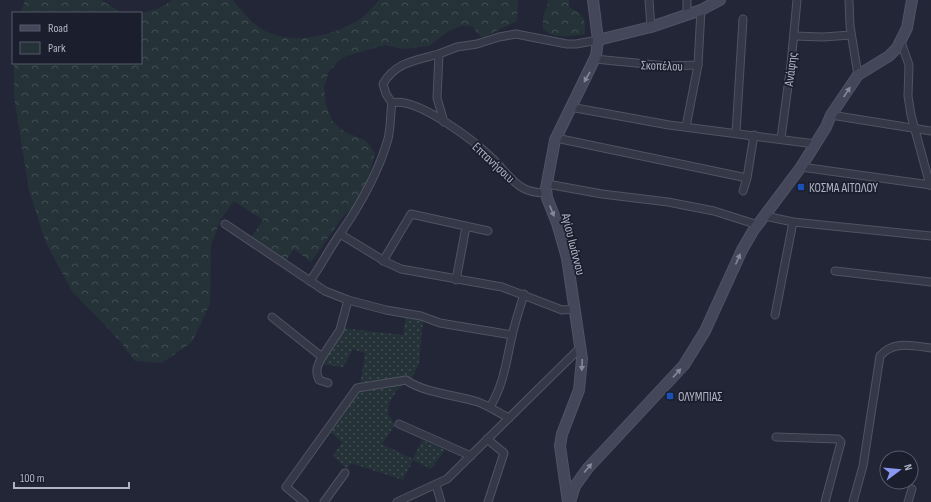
<svg xmlns="http://www.w3.org/2000/svg" width="931" height="502" viewBox="0 0 931 502" font-family="'Sofia Sans Condensed',sans-serif">
  <style>
    .green { fill: url(#green-dots) }
    .forest { fill: url(#forest-crowns) }
    .lines { fill: none; stroke-linecap: round; stroke-linejoin: round }
    .street-casing { stroke: #505362; stroke-width: 9 }
    .secondary-casing { stroke: #505362; stroke-width: 12 }
    .street { stroke: #353847; stroke-width: 7 }
    .secondary { stroke: #44475a; stroke-width: 10 }
    .oneway { fill: #85889a }
    .transit-dot { fill: #1a4fb4; stroke: #1b1e2c; stroke-width: 1.5 }
    .labels { text-anchor: middle; stroke-width: 3.5; stroke-linejoin: round; paint-order: stroke }
    .street-label { font-size: 13px; fill: #b0b3c4; stroke: #1b1e2c }
    .poi-label { font-size: 13px; fill: #b0b3c4; stroke: #1b1e2c; text-anchor: start }
  </style>
  <defs>
    <pattern id="green-dots" width="8" height="8" patternUnits="userSpaceOnUse"><rect width="8" height="8" fill="#253339"/><path d="M2 2h.1M6 6h.1" fill="none" stroke="#424e54" stroke-width="1.8" stroke-linecap="round"/></pattern>
    <pattern id="forest-crowns" width="20" height="18" patternUnits="userSpaceOnUse"><rect width="20" height="18" fill="#253339"/><path d="M2 6a3 3 0 1 1 6 0M12 15a3 3 0 1 1 6 0" fill="none" stroke="#424e54"/></pattern>
  </defs>
  <rect width="100%" height="100%" fill="#222637"/>
  <path class="green" d="M406,316L423,321L419,364L412,377L397,390L389,403L388,414L395,425L382,444L413,459L422,440L445,450L431,469L413,460L403,480L351,463L347,469L333,456L342,442L329,431L359,392L365,353L353,349L343,367L320,364L342,328L403,335Z"/>
  <g class="forest">
    <path d="M25,0H101L122,13H21Z"/>
    <path d="M173,0H232C240,8 253,25 263,30C293,46 334,36 362,18C368,13 373,6 379,0H518L517,21L482,38L472,26H461L449,31L429,46L403,49L385,45L343,57L329,71L324,87L326,105L333,122L345,132L365,140L375,153L367,182L355,205L344,215L311,262L294,249L282,266L250,239L263,220L234,201L221,219L211,245L210,304L192,342L162,363L135,361L118,339L72,291L46,243L29,190L14,97V63H141L140,13L157,9Z"/>
    <path d="M548,0H569V7C583,15 586,17 585,34C570,36 554,40 543,29V16L547,7Z"/>
  </g>
  <g class="lines">
    <g class="street-casing">
      <g id="street">
        <path d="M649,0L651,27"/>
        <path d="M687,0V15"/>
        <path d="M849,0L850,26L858,75"/>
        <path d="M794,36L823,37L851,35"/>
        <path d="M901,42L909,65L908,96L911,115L930,185"/>
        <path d="M595,59L666,66L698,65L701,10"/>
        <path d="M392,103L386,94L383,84C395,62 417,60 439,54"/>
        <path d="M570,107L669,125L815,144"/>
        <path d="M831,115L931,131"/>
        <path d="M444,122L437,98L439,54L457,47L477,44L499,37L516,34L567,44H576L598,40"/>
        <path d="M686,127L698,65"/>
        <path d="M736,133L743,19"/>
        <path d="M556,138L747,178L754,135"/>
        <path d="M781,138L791,64L797,0"/>
        <path d="M801,167L931,185"/>
        <path d="M547,184L602,194L668,202L714,211L758,225"/>
        <path d="M743,191L747,178"/>
        <path d="M765,216L793,222L931,236"/>
        <path d="M225,224L325,291L348,300L386,310L421,316L440,323L512,335"/>
        <path d="M340,234L386,262L401,269L502,287L562,310L575,309"/>
        <path d="M383,261L411,214L488,231"/>
        <path d="M835,271L931,282"/>
        <path d="M456,280L466,227"/>
        <path d="M310,281C321,266 329,249 340,234C360,205 378,174 388,139C391,127 390,115 392,103C417,96 477,143 494,160C503,169 512,182 523,188C530,192 538,193 547,193"/>
        <path d="M775,315L793,222"/>
        <path d="M272,317L322,357L340,330L348,300"/>
        <path d="M322,357C317,366 315,371 319,380L328,383"/>
        <path d="M490,407C504,384 506,362 512,336C515,322 520,308 524,294"/>
        <path d="M399,424L471,456"/>
        <path d="M776,437L838,439L841,442L825,502"/>
        <path d="M487,439L504,453L488,502"/>
        <path d="M436,485L441,502"/>
        <path d="M304,502L286,487L357,388L406,380C424,393 456,395 478,402C489,406 499,413 509,418"/>
        <path d="M324,502L345,473"/>
        <path d="M397,502L447,479L581,347"/>
        <path d="M853,502L863,466L880,356C894,340 913,346 931,348"/>
        <path d="M908,502L912,489"/>
      </g>
    </g>
    <g class="secondary-casing">
      <g id="secondary">
        <path d="M598,40L651,27L701,10L720,0"/>
        <path d="M568,502L560,446L562,434L579,390L582,359L567,258L557,223L547,198L546,188L555,140L596,56L598,40L593,0"/>
        <path d="M570,502L575,486L588,468L684,365L705,331L742,250L753,231L801,167L826,127L831,115L858,75L889,56L897,48L907,28L912,0"/>
      </g>
    </g>
    <use href="#street" class="street"/>
    <use href="#secondary" class="secondary"/>
  </g>
  <defs><path id="oneway-solid" d="M-6-.8H1V-3.2L6.5 0L1 3.2V.8H-6Z"/></defs>
  <g class="oneway">
    <use href="#oneway-solid" transform="translate(587 77) rotate(120)"/>
    <use href="#oneway-solid" transform="translate(847 92) rotate(-57)"/>
    <use href="#oneway-solid" transform="translate(552 211) rotate(68)"/>
    <use href="#oneway-solid" transform="translate(738 259) rotate(-66)"/>
    <use href="#oneway-solid" transform="translate(582 365) rotate(92)"/>
    <use href="#oneway-solid" transform="translate(677 373) rotate(-47)"/>
    <use href="#oneway-solid" transform="translate(588 468) rotate(-50)"/>
  </g>
  <g class="transit-dot">
    <rect x="797" y="183" width="8" height="8" rx="2"/>
    <rect x="666" y="392" width="8" height="8" rx="2"/>
  </g>
  <g class="labels">
    <g class="street-label">
      <text transform="translate(662 65) rotate(2)" y="5">Σκοπέλου</text>
      <text transform="translate(790 69) rotate(-83)" y="5">Ανάφης</text>
      <text transform="translate(494 162) rotate(43)" y="5">Επτανήσοιυ</text>
      <text transform="translate(574 244) rotate(76)" y="5">Αγίου Ιωάννου</text>
    </g>
    <g class="poi-label">
      <text x="809" y="192">ΚΟΣΜΑ ΑΙΤΩΛΟΥ</text>
      <text x="678" y="401">ΟΛΥΜΠΙΑΣ</text>
    </g>
  </g>
  <rect x="12" y="12" width="130" height="52" fill="#1b1e2c" stroke="#575a69"/>
  <rect x="20" y="25" width="20" height="6" fill="#44475a" stroke="#575a69"/>
  <text x="48" y="32" font-size="12" fill="#b0b3c4">Road</text>
  <rect x="20" y="42" width="20" height="12" fill="#253339" stroke="#575a69"/>
  <text x="48" y="52" font-size="12" fill="#b0b3c4">Park</text>
  <g transform="translate(899 470) rotate(74)"><circle r="19" fill="#1b1e2c" stroke="#575a69"/>
  <path d="M0-3L7 15L0 10L-7 15Z" fill="#8997f0"/>
  <text y="-6" font-size="11" font-weight="bold" text-anchor="middle" fill="#b0b3c4">N</text>
  </g>
  <path d="M14 482v6h115v-6" fill="none" stroke="#b0b3c4" stroke-width="2"/>
  <text x="20" y="482" font-size="12" fill="#b0b3c4" stroke="#1b1e2c" stroke-width="3" paint-order="stroke">100 m</text>
</svg>
